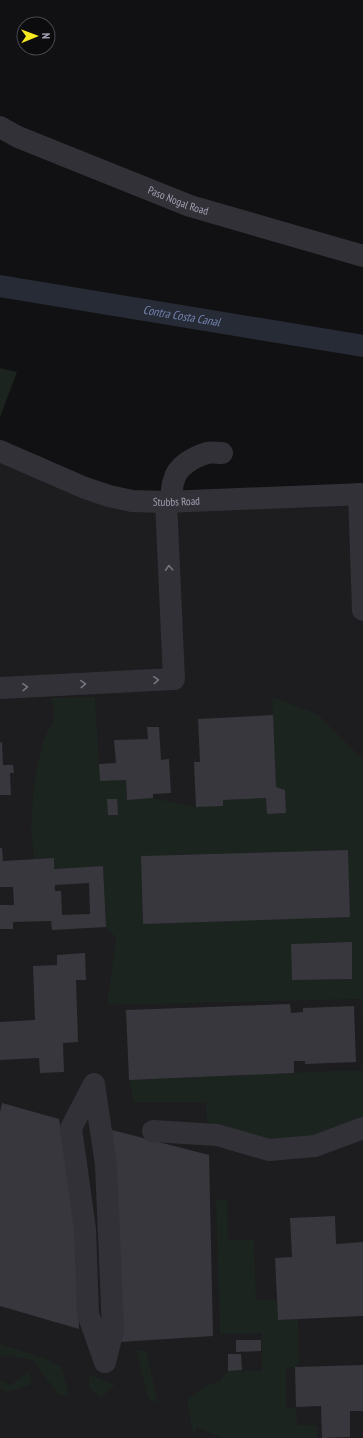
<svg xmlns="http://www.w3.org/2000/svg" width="363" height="1438" viewBox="0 0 363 1438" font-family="'PT Sans Narrow',sans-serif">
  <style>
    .built { fill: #1d1c1f }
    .green { fill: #1c241f; fill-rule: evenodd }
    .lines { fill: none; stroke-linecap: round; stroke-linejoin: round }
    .canal { stroke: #262b36; stroke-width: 22 }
    .building { fill: #38373d; fill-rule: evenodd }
    .minor { stroke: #323137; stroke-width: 22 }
    .oneway { stroke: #757481 }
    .labels { text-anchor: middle; stroke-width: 3; stroke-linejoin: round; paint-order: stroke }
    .street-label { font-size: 11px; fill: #a1a1b3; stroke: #0c0b0d }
    .water-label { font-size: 12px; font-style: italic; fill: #7585b1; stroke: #0c0b0d }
  </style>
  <rect width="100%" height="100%" fill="#111012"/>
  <path class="built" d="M0,451L109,496L363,494V1438H0Z"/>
  <g class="green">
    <path d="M0,368L17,372L0,417Z"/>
    <path d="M95,697L100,781L126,780L127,800L153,798L196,807L223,806V800L266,798L267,814L286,813L285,790L276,787L272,697L317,714L363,760V1031L362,999L107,1005L116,938L106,927L103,866L54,869L34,860L31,830L33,792L38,762L44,739L52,723L55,714L51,698ZM348,850L350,917L143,923L141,856ZM352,942V979L292,980L291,944Z"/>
    <path d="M333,1071H363V1128L315,1146L217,1135L207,1120L206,1102H134L129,1080Z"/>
    <path d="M227,1199L228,1240H254L256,1300H277L278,1320L298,1319L299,1361L295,1367L286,1368V1408L296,1407L297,1425H318L317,1438H221L197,1427L194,1438L187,1400L206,1385L219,1382L228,1371H262L261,1340L262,1333L220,1334L216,1200Z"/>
    <path d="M0,1344L45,1358L62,1368L69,1395H59L32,1360L0,1355Z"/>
    <path d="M146,1350L158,1403L148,1399L136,1351Z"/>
    <path d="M29,1371L32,1384L6,1392L0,1388V1380L11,1385Z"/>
    <path d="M89,1374L115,1385L101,1398L89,1388Z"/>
  </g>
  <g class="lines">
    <path class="canal" id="s1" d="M0,286L363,346"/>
  </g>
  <g class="building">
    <path d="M273,715L276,787L285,790L286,813L267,814L266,798L223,800V806L196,807L194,762H200L198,719Z"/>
    <path d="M147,727H159L161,760L169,759L171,793L153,794V798L127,800L126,780L100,781L99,764L116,763L114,740L148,739Z"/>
    <path d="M2,742L3,765H13L14,773H10L11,795H0V743Z"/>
    <path d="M107,799H117L118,815H108Z"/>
    <path d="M0,848H2L3,861L54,858V869L103,866L106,927L52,930L51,921L13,922V929H0V905H14L13,887H0ZM89,883L90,914L62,915L61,891H55V885Z"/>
    <path d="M348,850L350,917L143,924L141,856Z"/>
    <path d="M352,942V979L292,980L291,944Z"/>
    <path d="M85,953L86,980H76L78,1042L63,1043L64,1072L40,1073L39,1058L0,1060V1022L35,1020L33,966L57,965V955Z"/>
    <path d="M290,1004L291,1013L303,1012V1008L354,1006L356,1062L305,1064V1061H294V1073L129,1080L126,1010Z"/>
    <path d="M2,1103L59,1119L77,1227L79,1329L0,1306V1112Z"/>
    <path d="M112,1130L209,1155L213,1336L120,1342Z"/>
    <path d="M335,1216L336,1244L363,1242V1316L278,1320L275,1258L292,1257L290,1218Z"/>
    <path d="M236,1340H261V1351L236,1352Z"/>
    <path d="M228,1354H241L242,1370L228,1371Z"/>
    <path d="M363,1365V1411H350V1437L322,1438L321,1406L296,1407L295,1367Z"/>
  </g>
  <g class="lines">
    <g class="minor">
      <path id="s2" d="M0,127L18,137L190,206L363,256"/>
      <path id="s3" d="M0,451L85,488L109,496L132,501L166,502L363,494"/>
      <path d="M359,494L363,610"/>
      <path d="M172,501C172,494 171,487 174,480C177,466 194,457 207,453C212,452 217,453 222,453"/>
      <path d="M0,688L174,679L166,502"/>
      <path d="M94,1084L106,1165L113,1330L105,1362L88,1314L85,1229L71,1128Z"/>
      <path d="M153,1131L217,1135L269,1150L315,1146L363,1128"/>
    </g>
  </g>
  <defs><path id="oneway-chevron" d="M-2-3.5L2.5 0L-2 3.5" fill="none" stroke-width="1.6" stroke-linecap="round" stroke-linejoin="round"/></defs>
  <g class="oneway">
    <use href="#oneway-chevron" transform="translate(169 568) rotate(-93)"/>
    <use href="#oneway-chevron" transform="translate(156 680) rotate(-3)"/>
    <use href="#oneway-chevron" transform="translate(83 684) rotate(-3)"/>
    <use href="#oneway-chevron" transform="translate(25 687) rotate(-3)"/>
  </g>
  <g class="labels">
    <g class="street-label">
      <text dy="4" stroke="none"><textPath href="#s2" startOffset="193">Paso Nogal Road</textPath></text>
      <text dy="4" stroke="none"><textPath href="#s3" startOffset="186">Stubbs Road</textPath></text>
    </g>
    <g class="water-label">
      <text dy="4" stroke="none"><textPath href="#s1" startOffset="184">Contra Costa Canal</textPath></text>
    </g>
  </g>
  <g transform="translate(36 36) rotate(89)"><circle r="19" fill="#0c0b0d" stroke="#48474f"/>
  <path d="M0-3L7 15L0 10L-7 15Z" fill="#f9e921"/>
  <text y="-6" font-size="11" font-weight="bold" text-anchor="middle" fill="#a1a1b3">N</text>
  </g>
</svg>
